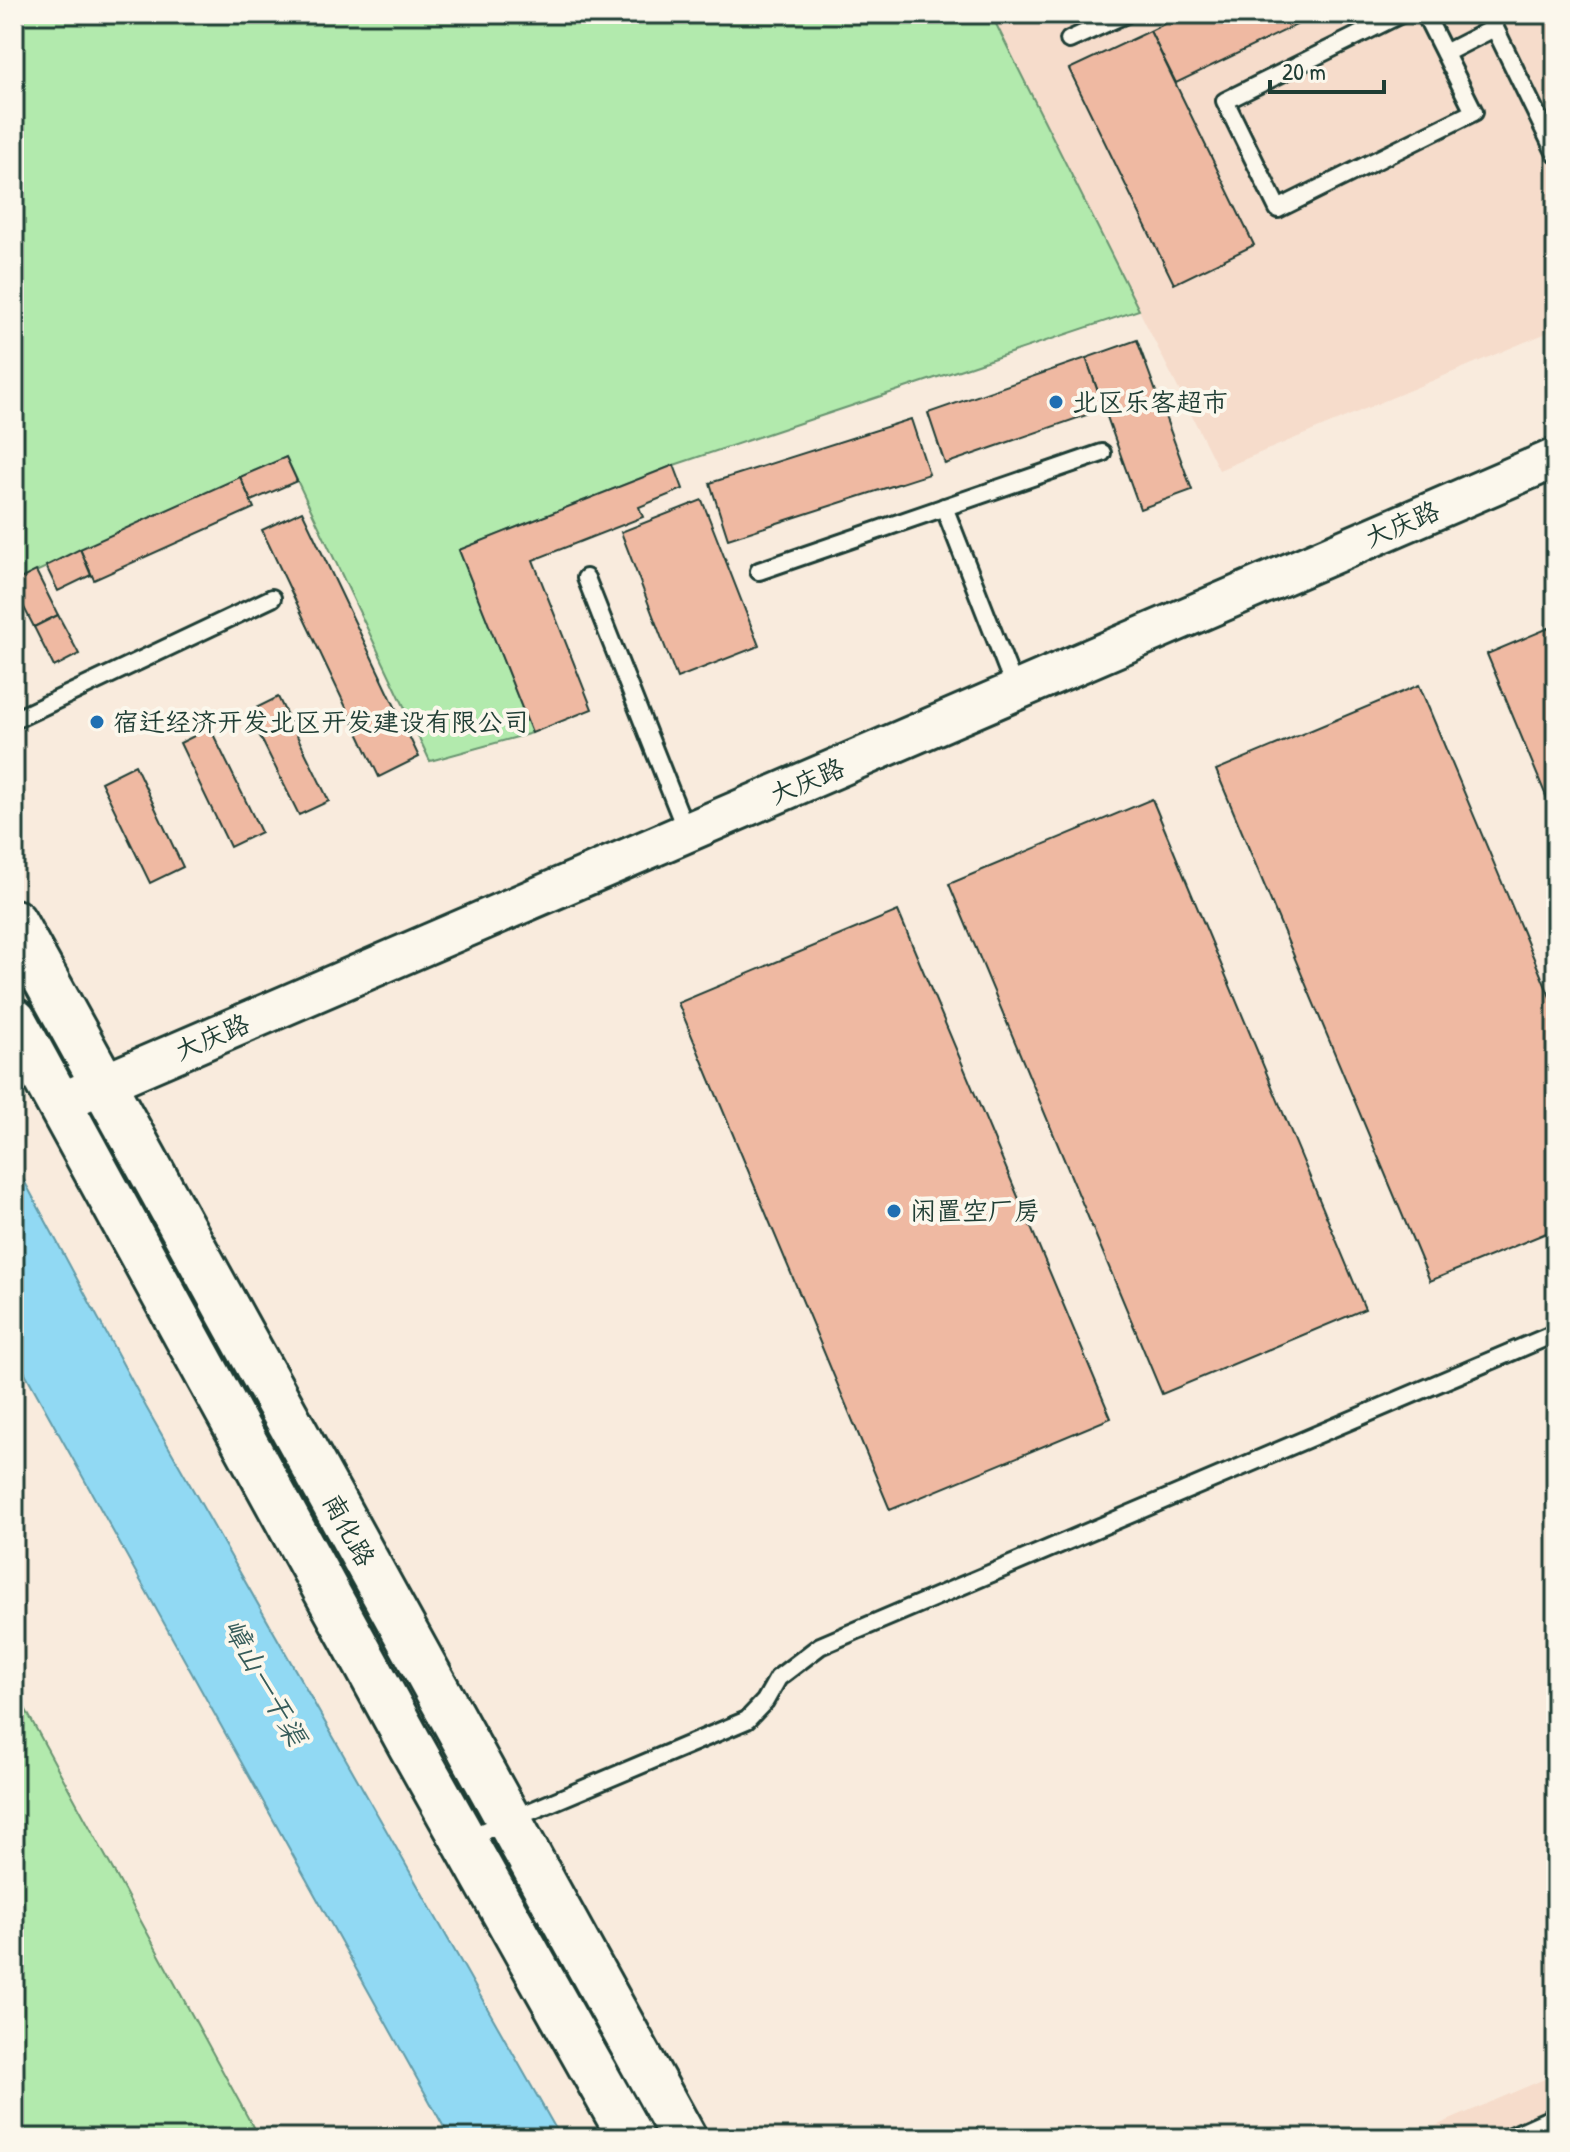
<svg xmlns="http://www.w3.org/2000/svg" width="1570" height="2152" viewBox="0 0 1570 2152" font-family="'Patrick Hand','LXGW WenKai TC',sans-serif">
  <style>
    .built { fill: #f6dccb }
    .green { fill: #b2eaad; stroke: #689470; stroke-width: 2 }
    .water { fill: #91d9f3; stroke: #639ba7; stroke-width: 2 }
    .building { fill: #efb9a2; stroke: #1f3d34; stroke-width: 2 }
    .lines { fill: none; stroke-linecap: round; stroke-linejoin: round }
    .service-casing { stroke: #1f3d34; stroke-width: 22 }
    .tertiary-casing { stroke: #1f3d34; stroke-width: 44 }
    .secondary-casing { stroke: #1f3d34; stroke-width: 50 }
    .service { stroke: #fbf7ec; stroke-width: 16 }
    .tertiary { stroke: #fbf7ec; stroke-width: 38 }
    .secondary { stroke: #fbf7ec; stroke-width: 44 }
    .poi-dot { fill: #1f6fb2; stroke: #fbf7ec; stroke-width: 3 }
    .labels { text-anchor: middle; stroke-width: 8; stroke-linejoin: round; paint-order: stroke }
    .poi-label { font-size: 26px; fill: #1f3d34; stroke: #fbf7ec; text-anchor: start }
    .street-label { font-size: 26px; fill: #1f3d34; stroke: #fbf7ec }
    .water-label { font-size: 28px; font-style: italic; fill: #365c5a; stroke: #fbf7ec }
  </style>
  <rect width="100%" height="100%" fill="#f9ebdd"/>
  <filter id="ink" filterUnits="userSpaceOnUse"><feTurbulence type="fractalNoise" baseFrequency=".0125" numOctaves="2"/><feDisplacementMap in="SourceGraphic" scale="16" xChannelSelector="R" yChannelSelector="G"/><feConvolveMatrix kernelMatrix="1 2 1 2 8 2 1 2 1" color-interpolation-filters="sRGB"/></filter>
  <g filter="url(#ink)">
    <g class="built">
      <path d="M991,14H1556V329L1219,470Z"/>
      <path d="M1556,2074V2138H1408Z"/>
    </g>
    <g class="green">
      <path d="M14,14H991L1139,310L674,465L459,550L532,733L430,761L286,457L14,582Z"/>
      <path d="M14,1688L259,2138H14Z"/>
    </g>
    <path class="water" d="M14,1162L146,1407L561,2138H450L14,1353Z"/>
    <g class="building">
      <path d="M1184,14H1319L1176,83L1150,31Z"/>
      <path d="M1150,31L1254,245L1174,284L1069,69Z"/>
      <path d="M1137,340L1192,490L1140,509L1086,358Z"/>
      <path d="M1086,358L1104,409L945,464L928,413Z"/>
      <path d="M911,419L929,474L728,539L710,483Z"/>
      <path d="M286,457L297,481L251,501L240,477Z"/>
      <path d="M674,465L683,489L639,507L643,517L533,560L592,709L532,733L459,550Z"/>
      <path d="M240,477L254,508L94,580L80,549Z"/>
      <path d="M702,500L759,646L677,678L621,532Z"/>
      <path d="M302,511L419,757L379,777L262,530Z"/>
      <path d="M80,549L91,575L58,591L46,566Z"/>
      <path d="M36,571L58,615L34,627L14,588V582Z"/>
      <path d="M58,615L79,654L54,667L34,627Z"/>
      <path d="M1556,625V820L1487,654Z"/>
      <path d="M1419,685L1556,1011V1229L1430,1281L1216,770Z"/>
      <path d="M278,697L329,801L299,815L248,712Z"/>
      <path d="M210,728L261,832L230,847L180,743Z"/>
      <path d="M135,765L183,867L150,883L101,782Z"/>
      <path d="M1152,799L1365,1309L1162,1394L949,884Z"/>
      <path d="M898,911L1111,1418L890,1510L678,1003Z"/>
    </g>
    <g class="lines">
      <g class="service-casing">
        <g id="service">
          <path d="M1401,14L1225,101L1278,209L1474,112L1425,14"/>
          <path d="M1488,14L1556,154"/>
          <path d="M1069,40L1126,14"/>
          <path d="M1445,53L1494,28"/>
          <path d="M944,507L1016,691"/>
          <path d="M759,571L1102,453"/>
          <path d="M586,578L687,833"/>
          <path d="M14,720L272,598"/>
          <path d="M465,1839L747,1720L765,1701L778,1678L820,1646L1556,1333"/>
          <path d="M1507,2138L1556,2116"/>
        </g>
      </g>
      <g class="tertiary-casing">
        <path id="tertiary" d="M59,1103L1556,458"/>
      </g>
      <g class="secondary-casing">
        <g id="secondary">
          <path d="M14,922L684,2138"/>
          <path d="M14,1021L411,1746L631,2138"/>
        </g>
      </g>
      <use href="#service" class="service"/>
      <use href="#tertiary" class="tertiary"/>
      <use href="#secondary" class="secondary"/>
    </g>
  </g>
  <g class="poi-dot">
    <circle cx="1056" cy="402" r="8"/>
    <circle cx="97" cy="722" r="8"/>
    <circle cx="894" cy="1211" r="8"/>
  </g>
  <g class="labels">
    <g class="poi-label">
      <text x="1072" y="411">北区乐客超市</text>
      <text x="113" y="731">宿迁经济开发北区开发建设有限公司</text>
      <text x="910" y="1220">闲置空厂房</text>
    </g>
    <g class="street-label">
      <text transform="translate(1402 524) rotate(-23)" y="9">大庆路</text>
      <text transform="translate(807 781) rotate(-23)" y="9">大庆路</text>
      <text transform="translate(212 1037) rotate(-23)" y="9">大庆路</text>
      <text transform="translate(349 1530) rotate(61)" y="9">南化路</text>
    </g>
    <g class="water-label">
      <text transform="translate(265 1682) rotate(61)" y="10">嶂山一干渠</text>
    </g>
  </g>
  <rect width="1570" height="2152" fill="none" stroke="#fbf7ec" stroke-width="48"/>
  <rect x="24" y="24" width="1522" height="2104" fill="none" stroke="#1f3d34" stroke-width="3" filter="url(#ink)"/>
  <path d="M1270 80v12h114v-12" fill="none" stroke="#1f3d34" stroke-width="4"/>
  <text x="1282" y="80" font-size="24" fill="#1f3d34" stroke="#fbf7ec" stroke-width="6" paint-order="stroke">20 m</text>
</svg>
